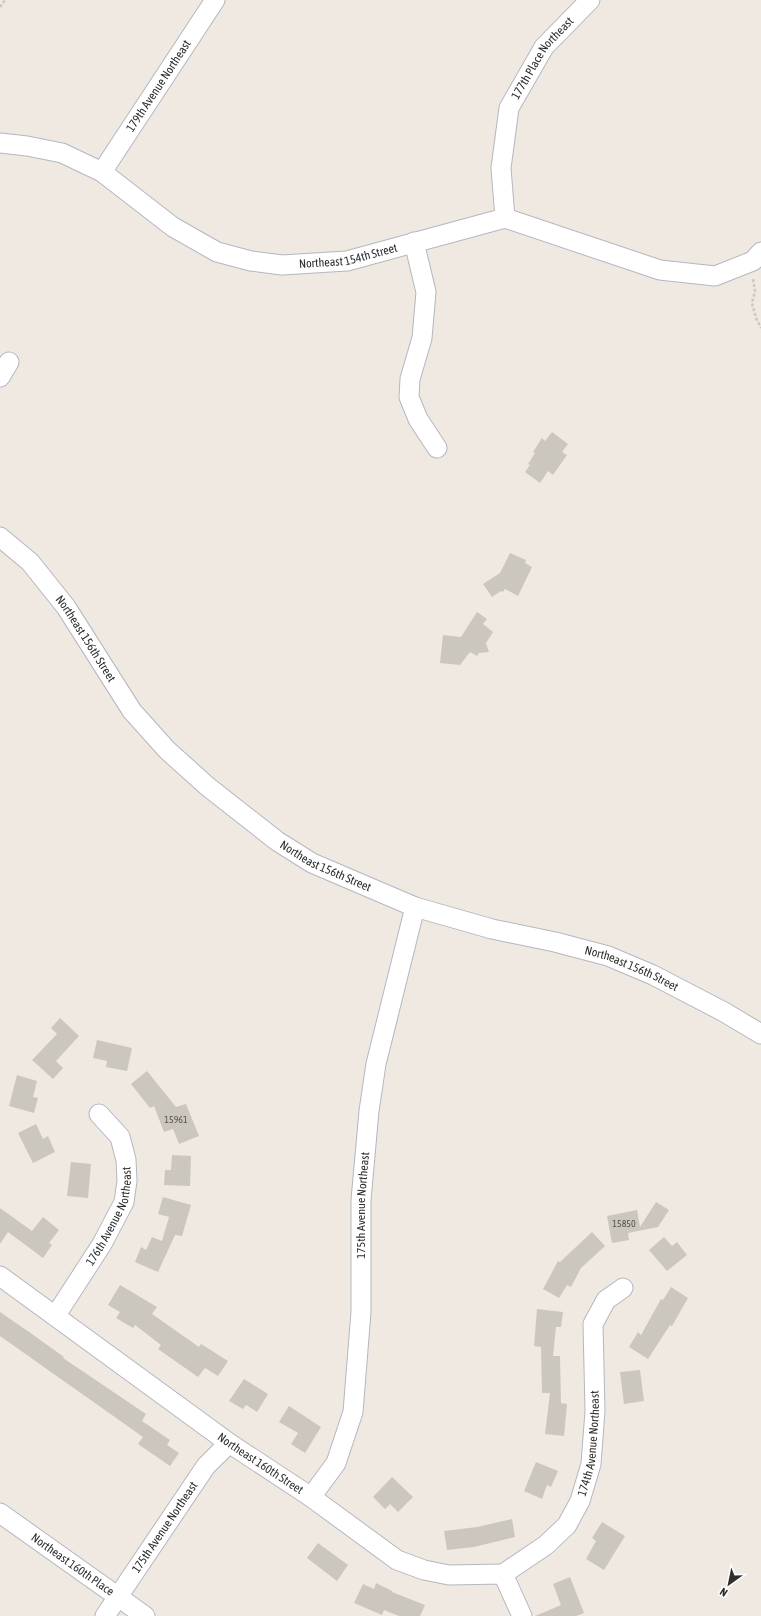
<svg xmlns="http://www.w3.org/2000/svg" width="761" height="1616" viewBox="0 0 761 1616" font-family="'Asap Condensed',sans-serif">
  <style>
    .building { fill: #cbc7bf }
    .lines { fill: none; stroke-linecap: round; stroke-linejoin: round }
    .minor-casing { stroke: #b4b7c1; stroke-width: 21 }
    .path { stroke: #c9c9c9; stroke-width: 2.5; stroke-dasharray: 3 2; stroke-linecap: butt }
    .minor { stroke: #fff; stroke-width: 19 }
    .labels { text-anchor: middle; stroke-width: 3.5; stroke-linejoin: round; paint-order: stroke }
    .number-label { font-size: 10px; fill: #555452 }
    .street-label { font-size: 12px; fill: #2e2e2e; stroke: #fff }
  </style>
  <rect width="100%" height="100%" fill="#efe9e1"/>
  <g class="building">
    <path d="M552,432L568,444L562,452L567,455L553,475L548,471L540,483L525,472L530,465L528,464L535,453L533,452L542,438L545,441Z"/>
    <path d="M510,553L526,560L525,563L532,567L518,596L505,589L503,592L501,591L492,597L483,584L500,573Z"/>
    <path d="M477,612L487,619L483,624L493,632L486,643L489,652L479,653L477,656L470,652L460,665L440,663L443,635L461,637Z"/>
    <path d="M60,1018L79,1036L56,1061L63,1068L53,1079L32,1060L57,1034L51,1028Z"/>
    <path d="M97,1040L132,1048L127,1071L106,1067L107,1061L93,1058Z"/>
    <path d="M147,1071L176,1107L186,1104L199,1136L179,1144L173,1129L164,1132L154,1106L150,1108L131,1084Z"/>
    <path d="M17,1075L37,1081L33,1097L38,1098L34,1113L9,1106Z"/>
    <path d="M36,1124L43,1139L48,1136L55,1152L33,1163L18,1133Z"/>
    <path d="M172,1155L191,1156L190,1186L164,1185L165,1170H171Z"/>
    <path d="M71,1162L91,1164L88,1198L67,1196Z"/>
    <path d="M163,1197L191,1205L182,1236L175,1235L158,1272L135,1262L141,1247L146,1250L152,1237L162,1241L169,1217L158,1214Z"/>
    <path d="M656,1202L669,1210L658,1227L628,1233L629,1240L612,1243L607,1216L637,1210L640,1227Z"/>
    <path d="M0,1208L32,1231L43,1217L59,1230L49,1243L52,1245L43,1258L8,1232L0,1244Z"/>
    <path d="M592,1232L605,1246L581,1268L571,1287L567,1285L559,1298L543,1289L558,1261L560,1262Z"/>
    <path d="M664,1237L672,1246L677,1242L687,1255L667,1271L649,1250Z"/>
    <path d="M120,1285L157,1307L152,1314L199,1347L201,1344L228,1361L218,1376L205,1368L198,1377L158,1349L161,1345L135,1325L133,1328L116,1318L120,1312L108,1305Z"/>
    <path d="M671,1287L688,1298L672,1326L670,1325L648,1359L629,1347L638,1332L641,1335L661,1299L663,1300Z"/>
    <path d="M537,1309L563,1312L561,1327H556L553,1356H560L561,1403L567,1404L564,1436L545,1434L550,1393H542L541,1347L534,1346Z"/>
    <path d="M0,1312L29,1332L64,1357L63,1358L146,1414L142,1421L170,1440L167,1445L179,1453L170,1466L138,1444L143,1437L0,1336Z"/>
    <path d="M640,1370L644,1401L624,1404L620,1372Z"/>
    <path d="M244,1379L268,1394L257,1412L246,1405L243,1409L229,1401Z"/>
    <path d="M289,1406L321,1427L305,1453L291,1444L298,1433L279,1422Z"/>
    <path d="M536,1462L558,1471L551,1487L547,1485L542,1499L524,1491Z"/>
    <path d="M392,1477L413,1497L398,1512L390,1504L385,1509L373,1497Z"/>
    <path d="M512,1519L515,1537L474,1547L447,1550L444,1531L477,1527Z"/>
    <path d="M602,1522L625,1536L604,1570L586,1559L596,1541L592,1538Z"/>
    <path d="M318,1543L348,1565L337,1581L307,1558Z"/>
    <path d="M570,1577L584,1613L576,1616H535L561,1605L553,1584Z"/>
    <path d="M376,1583L392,1591V1592L425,1605L420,1616H399L384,1610L382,1615L354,1603L363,1584L374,1589Z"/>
  </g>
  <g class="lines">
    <g class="minor-casing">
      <g id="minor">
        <path id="s1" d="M0,143L27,146L62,153L102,172L173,227L217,252L251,261L282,265L347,261L505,218L660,270L715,276L753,261L761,252"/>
        <path id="s2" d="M102,172L215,0"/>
        <path id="s3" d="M505,218L501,168L509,108L544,47L590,0"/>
        <path d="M414,242L426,292L422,338L410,379L409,397L418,419L437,448"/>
        <path d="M0,377L9,362"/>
        <path id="s4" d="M0,537L30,562L66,607L132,711L167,750L207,786L277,841L312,863L415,907L492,929L555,942L608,956L653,975L724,1012L761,1034"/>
        <path id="s5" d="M0,1276L229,1443L311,1497L397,1560L424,1570L449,1575L503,1574L522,1616"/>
        <path id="s6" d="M56,1315L102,1244L124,1202L127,1181L126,1160L120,1137L99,1114"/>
        <path id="s7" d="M311,1497L336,1463L353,1412L361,1312V1200L369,1111L376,1064L415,907"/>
        <path id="s8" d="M0,1513L145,1616"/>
        <path id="s9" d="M503,1574L546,1545L567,1525L580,1501L591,1464L595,1411L593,1324L606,1300L623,1288"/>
        <path id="s10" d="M105,1616L206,1466L229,1443"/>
      </g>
    </g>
    <g class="path">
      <path d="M0,7L5,0"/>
      <path d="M753,279L755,291L752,303L756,318L761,328"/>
    </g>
    <use href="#minor" class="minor"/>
  </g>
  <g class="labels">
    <g class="number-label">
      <text x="176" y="1123">15961</text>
      <text x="624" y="1227">15850</text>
    </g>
    <g class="street-label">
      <text dy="4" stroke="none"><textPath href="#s3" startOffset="171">177th Place Northeast</textPath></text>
      <text dy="4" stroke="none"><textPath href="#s2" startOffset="103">179th Avenue Northeast</textPath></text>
      <text dy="4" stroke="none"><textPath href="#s1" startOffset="381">Northeast 154th Street</textPath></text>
      <text dy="4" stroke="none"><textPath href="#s4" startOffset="134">Northeast 156th Street</textPath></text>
      <text dy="4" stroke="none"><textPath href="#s4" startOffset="470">Northeast 156th Street</textPath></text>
      <text dy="4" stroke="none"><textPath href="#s4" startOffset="794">Northeast 156th Street</textPath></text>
      <text dy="4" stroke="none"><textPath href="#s7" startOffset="303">175th Avenue Northeast</textPath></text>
      <text dy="4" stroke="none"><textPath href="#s6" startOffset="114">176th Avenue Northeast</textPath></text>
      <text dy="4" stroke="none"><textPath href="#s9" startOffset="167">174th Avenue Northeast</textPath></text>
      <text dy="4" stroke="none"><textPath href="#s5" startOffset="321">Northeast 160th Street</textPath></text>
      <text dy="4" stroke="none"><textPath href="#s10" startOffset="107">175th Avenue Northeast</textPath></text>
      <text dy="4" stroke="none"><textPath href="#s8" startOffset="89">Northeast 160th Place</textPath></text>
    </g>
  </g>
  <g transform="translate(729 1584) rotate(213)" stroke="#ffffff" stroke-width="3" paint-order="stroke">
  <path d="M0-3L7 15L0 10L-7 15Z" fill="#2e2e2e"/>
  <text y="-6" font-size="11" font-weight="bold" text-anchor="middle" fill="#2e2e2e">N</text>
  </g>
</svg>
